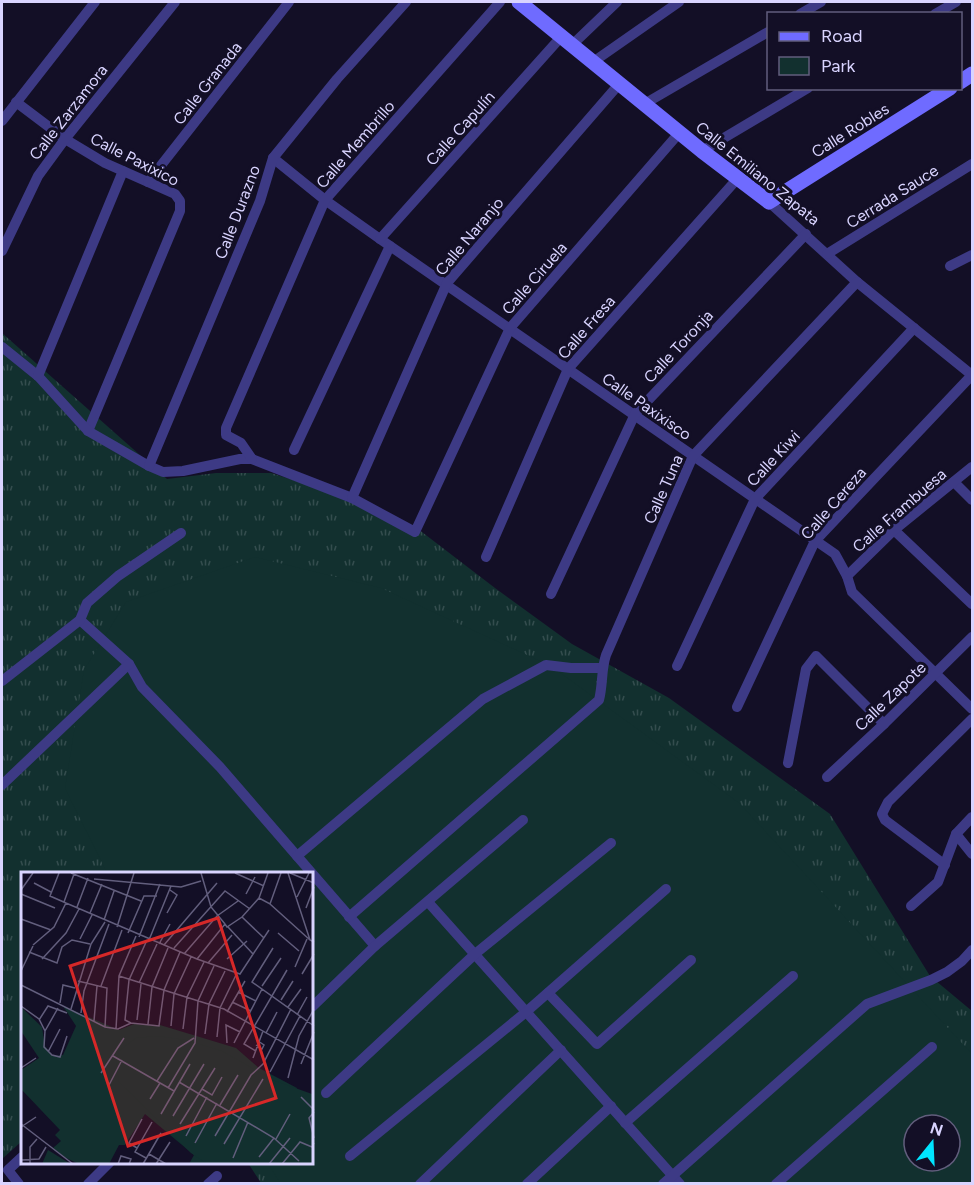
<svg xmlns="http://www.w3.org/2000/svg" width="974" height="1185" viewBox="0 0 974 1185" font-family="Figtree,sans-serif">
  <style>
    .grass { fill: url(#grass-tufts); fill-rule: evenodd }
    .park { fill: #12302f; fill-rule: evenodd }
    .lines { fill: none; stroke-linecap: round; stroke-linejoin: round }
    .minor { stroke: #3d3a85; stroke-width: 10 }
    .secondary { stroke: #6f6bff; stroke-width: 15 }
    .labels { text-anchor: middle; stroke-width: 6; stroke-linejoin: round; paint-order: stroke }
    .street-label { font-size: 16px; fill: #d9d4ff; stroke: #130f26 }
    .inset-road { fill: none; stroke: #625e7d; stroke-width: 1.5 }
    .view { fill: #d62828; fill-opacity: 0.15; stroke: #d62828; stroke-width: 3 }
    .inset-edge { fill: none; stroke: #d9d4ff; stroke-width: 3 }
  </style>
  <defs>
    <pattern id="grass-tufts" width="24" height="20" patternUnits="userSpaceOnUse" patternTransform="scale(1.5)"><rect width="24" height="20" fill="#12302f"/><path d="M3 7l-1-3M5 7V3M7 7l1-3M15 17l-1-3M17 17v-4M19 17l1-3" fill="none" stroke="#344d4e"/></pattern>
  </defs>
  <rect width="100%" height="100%" fill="#130f26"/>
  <path class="grass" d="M2,333L167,479L216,473H271L362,502L418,529L495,588L572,644L669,698L830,814L930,976L972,1011V1183H261L248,1163L312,1162V873H22V1141L2,1159ZM914,1125H950V1161H914Z"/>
  <path class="park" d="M255,557L381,588L551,666L739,803L972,1054V1183H280L268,1163L312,1162V873H107L65,788L84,670L126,602ZM914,1125H950V1161H914Z"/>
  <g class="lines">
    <g class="minor">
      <path d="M800,14L821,2"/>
      <path d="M935,14L956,2"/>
      <path d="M572,45L617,2"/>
      <path d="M593,62L679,2"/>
      <path d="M16,102L65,139L105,163L175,194L180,201V211L88,431"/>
      <path d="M646,103L768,32"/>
      <path d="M2,121L95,2"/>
      <path d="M702,151L808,88"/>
      <path d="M273,158L325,200L380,239L835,554L847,576L852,592L972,709"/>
      <path d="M148,182L289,2"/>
      <path d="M769,202L857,282L972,375"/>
      <path d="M380,239L561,37"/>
      <path d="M2,251L38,176L65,139L175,2"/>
      <path d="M827,254L972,164"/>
      <path d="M950,266L972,255"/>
      <path d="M2,347L38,376L88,431L149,466L163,472L183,471L240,459H252L352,498L415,532L510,328L680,132"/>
      <path d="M38,376L123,171"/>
      <path d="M294,450L390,246"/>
      <path d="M252,459L241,443L226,435V428L325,200L500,2"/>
      <path d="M149,466L260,201L273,158L337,79L406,2"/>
      <path d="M954,482L972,500"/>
      <path d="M352,498L447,283L620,83"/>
      <path d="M894,530L972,604"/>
      <path d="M486,557L568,369L738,178"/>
      <path d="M847,576L894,530L972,467"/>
      <path d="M551,594L635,414L806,234"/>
      <path d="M80,620L129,664L142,687L220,767L375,946"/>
      <path d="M677,666L755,499L914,328"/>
      <path d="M2,681L80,620L87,603L118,576L181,533"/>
      <path d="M737,707L815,541L972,375"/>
      <path d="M788,763L806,669L816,656L884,724"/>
      <path d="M827,777L884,724L972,637"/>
      <path d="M2,785L129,664"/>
      <path d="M956,834L972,854"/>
      <path d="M297,856L483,699L546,665L571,668H601"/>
      <path d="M945,865L885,820L882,814L888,802L972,719"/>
      <path d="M428,902L680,1184"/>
      <path d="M911,906L938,882L956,834L972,817"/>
      <path d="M349,917L599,700C603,685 601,670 606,655L693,456L857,282"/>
      <path d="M548,993L597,1044L691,960"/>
      <path d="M312,1007L375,946L523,820"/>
      <path d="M326,1093L475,954L611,843"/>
      <path d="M625,1123L793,976"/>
      <path d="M350,1156L526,1012L666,889"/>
      <path d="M19,1184L8,1170L22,1157"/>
      <path d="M88,1184L110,1162"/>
      <path d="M208,1184L217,1176"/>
      <path d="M420,1184L561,1050"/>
      <path d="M527,1184L611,1106"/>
      <path d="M663,1184L867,1004L931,980L947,972L962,961L972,950"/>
      <path d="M776,1184L932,1047"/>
    </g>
    <g class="secondary">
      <path d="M519,2L702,151L769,202L950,88"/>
      <path d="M960,82L972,74"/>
    </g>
  </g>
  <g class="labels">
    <g class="street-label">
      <text transform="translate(207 83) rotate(-52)" y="6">Calle Granada</text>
      <text transform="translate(68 112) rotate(-52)" y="6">Calle Zarzamora</text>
      <text transform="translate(460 128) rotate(-48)" y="6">Calle Capulín</text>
      <text transform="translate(850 130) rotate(-32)" y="6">Calle Robles</text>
      <text transform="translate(355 144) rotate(-49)" y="6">Calle Membrillo</text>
      <text transform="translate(135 159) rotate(27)" y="6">Calle Paxixico</text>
      <text transform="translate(758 173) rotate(39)" y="6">Calle Emiliano Zapata</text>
      <text transform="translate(892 196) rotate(-32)" y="6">Cerrada Sauce</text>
      <text transform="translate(237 212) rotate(-69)" y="6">Calle Durazno</text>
      <text transform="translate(469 236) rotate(-50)" y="6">Calle Naranjo</text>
      <text transform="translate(534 278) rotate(-49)" y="6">Calle Ciruela</text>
      <text transform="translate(586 327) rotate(-49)" y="6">Calle Fresa</text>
      <text transform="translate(678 346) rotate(-47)" y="6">Calle Toronja</text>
      <text transform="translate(647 406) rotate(35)" y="6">Calle Paxixisco</text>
      <text transform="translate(773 458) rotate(-47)" y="6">Calle Kiwi</text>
      <text transform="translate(663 489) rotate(-66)" y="6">Calle Tuna</text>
      <text transform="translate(833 503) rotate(-49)" y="6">Calle Cereza</text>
      <text transform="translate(899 510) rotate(-41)" y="6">Calle Frambuesa</text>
      <text transform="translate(890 696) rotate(-44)" y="6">Calle Zapote</text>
    </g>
  </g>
  <g transform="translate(21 872)">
    <rect width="292" height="292" fill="#130f26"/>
    <path d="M42,134L98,158L113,152L139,153L215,176L238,196L276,216L269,232L292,292H168L173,283L124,242L104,273H98L88,292H58L45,286L32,276L40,269L34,263L39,258L0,217V198L18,186L0,159V135L21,155L24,174L32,184L42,183L55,154Z" fill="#12302f"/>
    <path d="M27,278L48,291L21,292Z" fill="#12302f"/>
    <path d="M136,164L165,168L201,179L252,208L291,222L292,292H186L170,281L98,210L95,191L98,179L115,166Z" fill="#12302f"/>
    <path class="inset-road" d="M38,1L29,24L45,31M50,1L120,29M180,1L190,35L204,52M214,1L243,14M267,1L289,68L293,70M269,1L293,11M73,7L160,15L180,9M13,11L30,20M0,18L12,1M0,22L34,36M225,22L234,5M276,25L288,1M238,26L247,1M43,30L53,2M249,32L289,68M56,35L67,6M285,36L293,15M69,41L81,12M146,41L156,23L149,18M221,45L243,66M0,47L30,58M83,48L93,19M96,55L113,1M207,55L232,82M107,61L123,24H136M257,61L278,79M118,65L139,12M59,67L71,43M128,68L150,14M138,72L149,52M12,73L33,55L45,31L176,87L204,52L206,55L221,45L238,26L249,32L260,1M143,73L196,11M153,76L204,19L229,37M252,76L231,110L293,154M8,80L36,91L41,75L51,68L69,72M163,82L196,44L217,29M21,87L45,61L58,37M176,87L219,102L248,58M206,87L226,69M187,91L211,63M274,95L286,67M0,99L12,74M281,102L293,82M98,104L203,137L293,188M57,109L86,116L84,155M118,111L136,72M0,113L84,155L97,157L110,151L138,154L143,118L159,80M80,114L101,58M241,114L260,86M217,120L235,129M260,128L272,109M211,130L230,139M39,131L42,113L54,116M0,134L18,147L24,159L23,175L31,183L39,185L46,164M267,135L280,117M50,137L70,72L84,50M206,140L224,109M60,141L63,119L88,52M276,143L286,125M18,148L27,134L46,141M116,148L120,112M73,149L76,114M110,151L104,148L108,108L126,68M127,152L131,115L147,76M150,154L153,122L170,85M95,157L98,104L115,64M162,157L166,125L183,90M24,159L37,136M245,161L256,140M184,162L188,132L204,99M196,165L199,136L215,103M206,171L205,153L219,160M213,171L241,117M235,173L241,177L243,173L237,169M235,179L223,172L266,98M27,180L39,157M92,184L153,219M232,186L242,159M280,192L293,160M0,196L15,186M249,200L279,144M80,201L103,166M267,206L278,164L293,137M136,209L157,176L173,166M158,210L253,266L278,289M88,213L101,188M147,216L174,171L177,129L193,94M181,217L191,223L201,205M280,225L293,238M129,227L139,211M199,233L217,203M293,240L288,246L293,266M140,242L169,192M152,244L183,192M0,252L52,292M159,252L194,196M0,255L15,245M165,264L186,225M194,264L230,203L242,192L270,137M255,267L269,242M174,271L196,231M203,272L242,207M116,276L108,271L121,247M128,282L145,292M238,285L253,266M125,286L114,280L131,250M212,286L227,250M0,288L18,287L25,275M9,292V275L16,267M97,292L100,284L110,287L108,292M122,292L140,261M135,292L149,270M248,292L269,266M261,292L279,270L291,275L293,271"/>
    <path class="view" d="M197,46L255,226L107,274L49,94Z"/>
    <rect width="292" height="292" class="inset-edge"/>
  </g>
  <rect width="974" height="1185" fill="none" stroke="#d9d4ff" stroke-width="6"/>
  <rect x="767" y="12" width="195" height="78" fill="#130f26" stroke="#625e7d" stroke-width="1.5"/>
  <rect x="779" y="32" width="30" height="9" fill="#6f6bff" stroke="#625e7d" stroke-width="1.5"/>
  <text x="821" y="42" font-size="18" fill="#d9d4ff">Road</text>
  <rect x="779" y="57" width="30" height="18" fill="#12302f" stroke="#625e7d" stroke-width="1.5"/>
  <text x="821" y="72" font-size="18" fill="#d9d4ff">Park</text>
  <g transform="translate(932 1143) rotate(18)"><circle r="28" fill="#130f26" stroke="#625e7d" stroke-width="1.5"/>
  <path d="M0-4.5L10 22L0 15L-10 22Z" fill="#00e5ff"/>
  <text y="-9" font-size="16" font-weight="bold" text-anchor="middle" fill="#d9d4ff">N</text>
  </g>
</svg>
